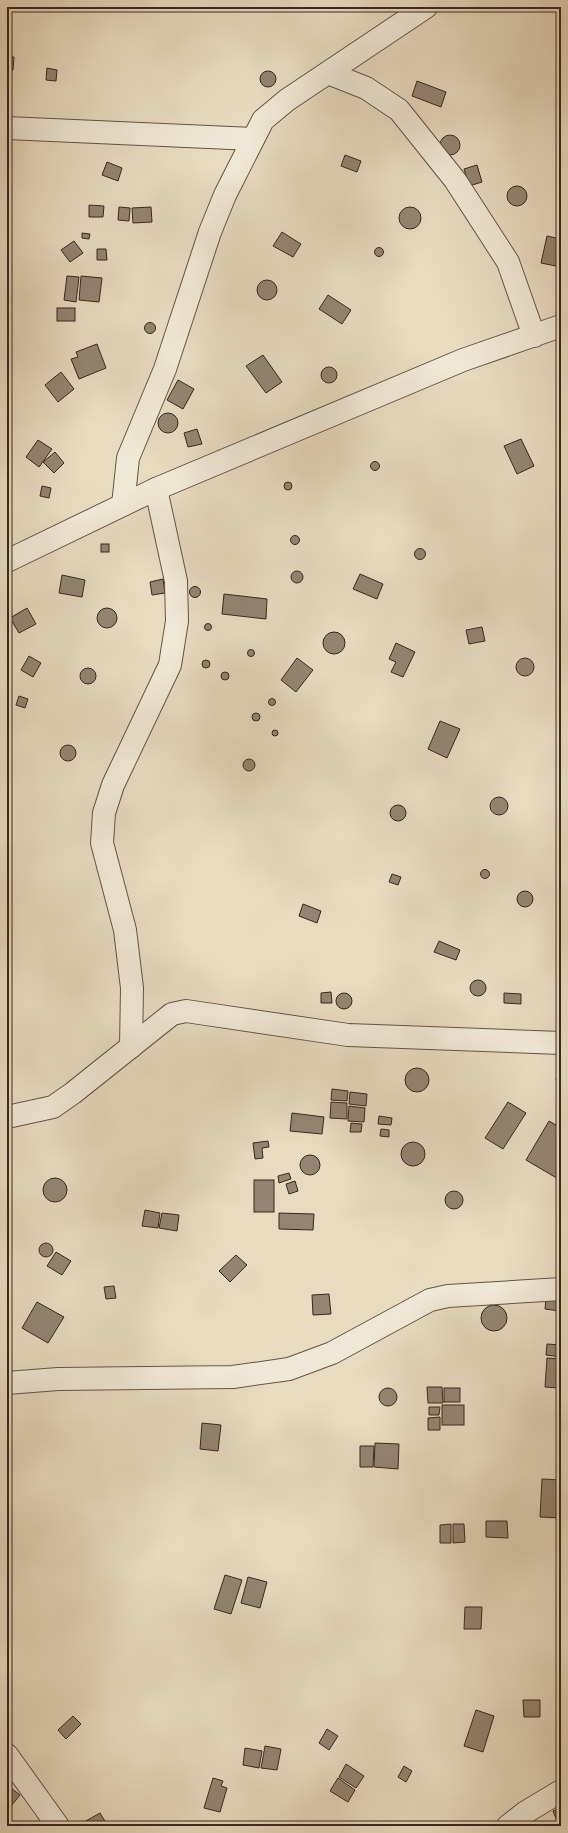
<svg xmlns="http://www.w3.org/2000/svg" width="568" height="1833" viewBox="0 0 568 1833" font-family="'Libre Caslon Text',serif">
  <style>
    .building { fill: #938572; stroke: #37271e }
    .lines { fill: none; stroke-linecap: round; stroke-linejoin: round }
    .minor-casing { stroke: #635446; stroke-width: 24 }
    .minor { stroke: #f0e8d6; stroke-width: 22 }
  </style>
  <rect width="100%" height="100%" fill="#e8dbc0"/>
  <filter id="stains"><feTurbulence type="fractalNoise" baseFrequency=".005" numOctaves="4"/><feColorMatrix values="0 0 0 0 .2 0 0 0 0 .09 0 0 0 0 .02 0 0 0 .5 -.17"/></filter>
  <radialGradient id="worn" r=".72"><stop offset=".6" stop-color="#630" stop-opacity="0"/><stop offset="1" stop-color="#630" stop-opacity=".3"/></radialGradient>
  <g class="building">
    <path d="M263,7H278V9L263,8Z"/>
    <path d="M7,56L14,57L13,70H7Z"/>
    <path d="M47,68L57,70L56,81L46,80Z"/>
    <circle cx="268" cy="79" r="8"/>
    <path d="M417,81L446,92L441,107L412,96Z"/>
    <circle cx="450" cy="145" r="10"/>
    <path d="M345,155L361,161L357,172L341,166Z"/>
    <path d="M107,162L122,168L118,181L102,175Z"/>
    <path d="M477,165L482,182L469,186L464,169Z"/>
    <circle cx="517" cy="196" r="10"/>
    <path d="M89,205L104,206L103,217H89Z"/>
    <path d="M119,207L130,208L129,221L118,220Z"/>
    <path d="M151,207L152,222L133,223L132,208Z"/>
    <circle cx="410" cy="218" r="11"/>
    <path d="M282,232L301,244L293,257L273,246Z"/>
    <path d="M82,233L90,234L89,239L82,238Z"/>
    <path d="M547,236L561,239V267L541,263Z"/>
    <path d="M74,241L83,253L70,262L61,250Z"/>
    <circle cx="379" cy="252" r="4.5"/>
    <path d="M97,249H106L107,260H97Z"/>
    <path d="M67,276L79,277L76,302L64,300Z"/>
    <path d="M81,276L102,278L99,302L79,300Z"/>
    <circle cx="267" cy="290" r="10"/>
    <path d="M7,289L11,290L9,303H7Z"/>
    <path d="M328,295L351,310L342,324L319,309Z"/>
    <rect x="57" y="308" width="18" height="13"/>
    <circle cx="150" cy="328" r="5.5"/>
    <path d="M97,344L106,368L79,379L71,359L78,357L76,352Z"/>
    <path d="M263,355L282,382L266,393L246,366Z"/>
    <circle cx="329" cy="375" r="8"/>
    <path d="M61,372L74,389L58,402L45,385Z"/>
    <path d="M178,380L194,389L183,409L167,400Z"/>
    <circle cx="168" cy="423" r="10"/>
    <path d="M197,429L202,444L188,447L184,433Z"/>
    <path d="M521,439L534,466L517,474L504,446Z"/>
    <path d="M38,440L52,449L39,467L26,457Z"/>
    <path d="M55,452L64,463L54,473L43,462Z"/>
    <circle cx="375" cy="466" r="4.5"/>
    <circle cx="288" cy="486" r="4"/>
    <path d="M42,486L51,488L49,498L40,496Z"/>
    <circle cx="295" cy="540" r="4.5"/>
    <rect x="101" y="544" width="8" height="8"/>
    <circle cx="420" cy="554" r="5.5"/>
    <circle cx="297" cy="577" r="6"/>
    <path d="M360,574L383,584L377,599L353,589Z"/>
    <path d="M62,575L85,580L82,597L59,593Z"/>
    <path d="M163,579L165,593L152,595L150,582Z"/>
    <circle cx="195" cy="592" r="5.5"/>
    <path d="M224,594L267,599L266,619L222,614Z"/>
    <path d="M27,608L36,624L19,633L10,618Z"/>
    <circle cx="107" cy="618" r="10"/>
    <circle cx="208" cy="627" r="3.5"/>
    <path d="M482,627L485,641L469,644L466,630Z"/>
    <circle cx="334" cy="643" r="11"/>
    <path d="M396,643L415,652L403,677L391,672L396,662L389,659Z"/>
    <circle cx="251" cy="653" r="3.5"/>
    <path d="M29,656L41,663L33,677L21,670Z"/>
    <path d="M297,658L313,670L296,692L281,680Z"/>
    <circle cx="525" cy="667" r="9"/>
    <circle cx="206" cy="664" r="4"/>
    <circle cx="88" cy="676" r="8"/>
    <circle cx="225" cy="676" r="4"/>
    <path d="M19,696L28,699L25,708L16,705Z"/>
    <circle cx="272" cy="702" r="3.5"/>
    <circle cx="256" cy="717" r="4"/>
    <path d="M440,721L460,729L447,758L428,749Z"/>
    <path d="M561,727V740L557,734L558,730Z"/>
    <circle cx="275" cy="733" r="3"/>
    <circle cx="68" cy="753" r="8"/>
    <circle cx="249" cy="765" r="6"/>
    <circle cx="499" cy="806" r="9"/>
    <circle cx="398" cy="813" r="8"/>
    <circle cx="485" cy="874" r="4.5"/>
    <path d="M392,874L401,877L398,885L389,882Z"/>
    <circle cx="525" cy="899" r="8"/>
    <path d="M303,904L321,911L317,923L299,916Z"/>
    <path d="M439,941L460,950L456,960L434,952Z"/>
    <circle cx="478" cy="988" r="8"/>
    <path d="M331,992L332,1003H321V993Z"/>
    <circle cx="344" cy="1001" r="8"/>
    <path d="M504,993L521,994V1004L504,1003Z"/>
    <circle cx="417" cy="1080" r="12"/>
    <path d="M560,1072H561V1087L558,1085L556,1079Z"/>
    <path d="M332,1089L348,1091L347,1101L331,1100Z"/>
    <path d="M350,1092L367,1094L366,1106L349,1104Z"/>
    <path d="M331,1102L347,1103V1119L330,1118Z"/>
    <path d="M508,1102L526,1113L503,1149L485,1138Z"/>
    <path d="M349,1106L365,1108L364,1122L348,1121Z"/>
    <path d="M292,1113L324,1117L322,1134L290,1131Z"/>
    <path d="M379,1116L392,1118L391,1125L378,1124Z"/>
    <path d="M549,1121L561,1128L560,1180L526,1160Z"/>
    <path d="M351,1123L362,1124L361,1132H350Z"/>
    <path d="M381,1129L389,1130V1137L380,1136Z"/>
    <path d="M268,1141L269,1147L262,1148L263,1158L255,1159L253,1143Z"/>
    <circle cx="413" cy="1154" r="12"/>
    <circle cx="310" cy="1165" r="10"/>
    <path d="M289,1173L291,1179L279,1183L278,1176Z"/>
    <circle cx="55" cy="1190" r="12"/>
    <rect x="254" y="1180" width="20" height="32"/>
    <path d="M295,1181L298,1191L289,1194L286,1184Z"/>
    <circle cx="454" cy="1200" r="9"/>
    <path d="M145,1210L160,1213L158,1228L142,1226Z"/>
    <path d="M162,1213L179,1215L177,1231L159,1228Z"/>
    <path d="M279,1213L314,1214L313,1230L279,1229Z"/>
    <circle cx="46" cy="1250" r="7"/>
    <path d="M56,1252L71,1261L62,1275L47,1266Z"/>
    <path d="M236,1255L247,1265L230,1282L219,1271Z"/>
    <path d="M114,1286L116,1298L106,1299L104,1287Z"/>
    <path d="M329,1294L331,1314L313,1315L312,1295Z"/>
    <path d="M546,1299L561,1301L560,1311L545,1309Z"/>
    <path d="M37,1302L64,1317L48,1343L22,1328Z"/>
    <circle cx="494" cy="1318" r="13"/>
    <path d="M547,1344L561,1345V1357L546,1355Z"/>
    <path d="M547,1358L560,1359L558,1388L545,1387Z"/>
    <path d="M427,1387H442L443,1403H428Z"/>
    <circle cx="388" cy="1397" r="9"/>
    <rect x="444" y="1388" width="16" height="14"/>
    <rect x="442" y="1405" width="22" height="20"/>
    <path d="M429,1407H440L439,1415H429Z"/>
    <path d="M440,1417V1430H428V1418Z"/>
    <path d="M202,1423L221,1425L218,1451L200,1449Z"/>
    <path d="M375,1443L399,1444L398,1469L374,1467Z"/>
    <path d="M360,1446H374L373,1467H360Z"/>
    <path d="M542,1479L561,1480V1518L540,1517Z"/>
    <path d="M486,1521H507L508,1538L486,1537Z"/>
    <path d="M451,1524V1543H440V1525Z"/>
    <path d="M453,1524H464L465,1542L453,1543Z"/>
    <path d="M225,1575L242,1580L231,1614L214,1609Z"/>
    <path d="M248,1577L267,1582L260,1608L241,1603Z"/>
    <path d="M465,1607H482L481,1629H464Z"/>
    <path d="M523,1700H540V1717H524Z"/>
    <path d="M476,1710L494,1716L483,1752L464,1746Z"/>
    <path d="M73,1716L81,1724L66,1739L58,1730Z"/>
    <path d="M327,1729L338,1736L329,1750L319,1743Z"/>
    <path d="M265,1746L281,1749L277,1770L261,1768Z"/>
    <path d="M245,1748L262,1751L259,1768L243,1765Z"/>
    <path d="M346,1764L364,1776L356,1788L339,1777Z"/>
    <path d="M404,1766L412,1771L406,1782L398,1777Z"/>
    <path d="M213,1778L223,1781L221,1786L227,1788L220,1812L204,1808Z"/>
    <path d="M338,1778L355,1790L348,1802L330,1791Z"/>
    <path d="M7,1785L20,1795L7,1811Z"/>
    <path d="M561,1808V1826H559L553,1811Z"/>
    <path d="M100,1813L108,1826H87L84,1822Z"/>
  </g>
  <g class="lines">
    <g class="minor-casing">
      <g id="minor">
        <path d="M328,73L366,88L399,110L455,180L508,262L534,336"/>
        <path d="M7,128L253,139"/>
        <path d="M123,505L128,458L165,369L210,232L225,195L263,120L287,100L426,7"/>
        <path d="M7,561L156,489L463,360L561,326"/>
        <path d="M131,1047L132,988L125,930L102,843L104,813L113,785L170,665L177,621L176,581L156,489"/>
        <path d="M7,1117L53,1107L73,1093L172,1014L186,1011L348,1035L561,1043"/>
        <path d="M7,1383L58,1379L233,1377L289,1369L332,1353L430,1300L448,1296L561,1289"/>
        <path d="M7,1755L58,1826"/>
        <path d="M508,1826L526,1812L561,1791"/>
      </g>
    </g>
    <use href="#minor" class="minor"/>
  </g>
  <rect width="568" height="1833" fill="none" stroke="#e8dbc0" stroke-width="24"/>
  <rect x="8" y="8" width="552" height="1817" fill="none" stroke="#37271e" stroke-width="2"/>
  <rect x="12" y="12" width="544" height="1809" fill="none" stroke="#37271e"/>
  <rect width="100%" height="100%" filter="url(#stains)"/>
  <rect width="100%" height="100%" fill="url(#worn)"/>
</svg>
